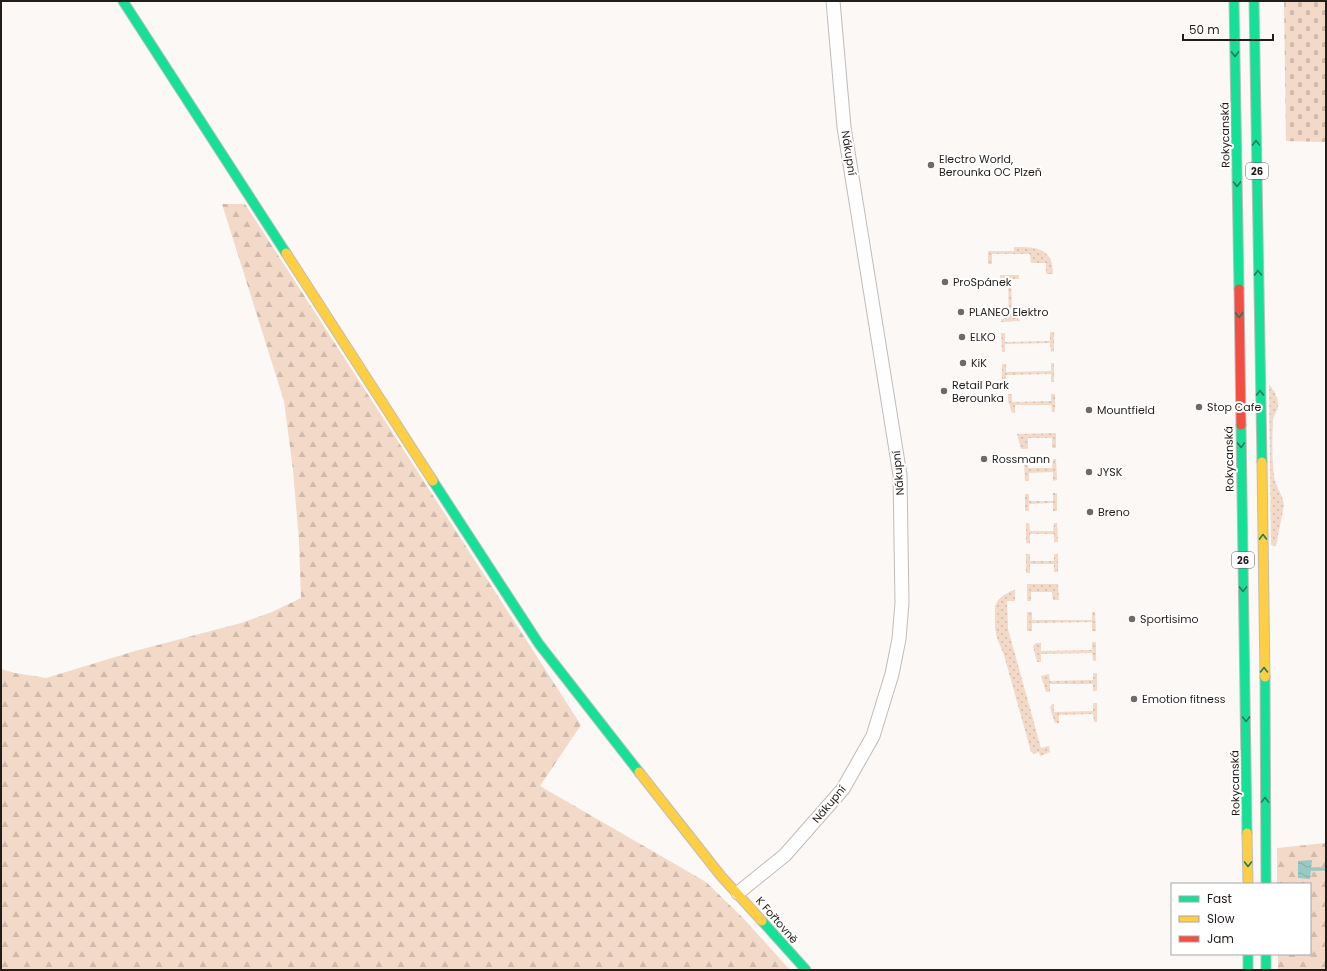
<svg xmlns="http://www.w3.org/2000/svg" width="1327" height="971" viewBox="0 0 1327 971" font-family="Poppins,sans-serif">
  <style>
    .grass { fill: url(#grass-dots) }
    .forest { fill: url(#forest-firs) }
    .cemetery { fill: url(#cemetery-stones) }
    .water { fill: url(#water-waves) }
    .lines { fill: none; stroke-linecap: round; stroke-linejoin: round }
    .stream { stroke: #98c9c4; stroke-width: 3.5 }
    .street-casing { stroke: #c0bcba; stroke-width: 15 }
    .fast-casing { stroke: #c0bcba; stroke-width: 11 }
    .slow-casing { stroke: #c0bcba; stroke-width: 11 }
    .jam-casing { stroke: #c0bcba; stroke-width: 11 }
    .street { stroke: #fefefe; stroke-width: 13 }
    .fast { stroke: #16e098; stroke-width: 9 }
    .slow { stroke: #ffcf43; stroke-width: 9 }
    .jam { stroke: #f24e42; stroke-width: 9 }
    .oneway { stroke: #1c7e59 }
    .poi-dot { fill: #6f6a67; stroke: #fff; stroke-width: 1.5 }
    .labels { text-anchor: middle; stroke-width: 4; stroke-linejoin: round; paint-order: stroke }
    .shield { fill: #fff; stroke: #65615f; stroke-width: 1 }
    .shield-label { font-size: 10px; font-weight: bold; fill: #231d1a }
    .street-label { font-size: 11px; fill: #231d1a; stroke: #fff }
    .poi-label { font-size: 11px; fill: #231d1a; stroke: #fff; text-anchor: start }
  </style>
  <defs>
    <pattern id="grass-dots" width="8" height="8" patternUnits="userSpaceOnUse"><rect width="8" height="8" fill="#f2d9c8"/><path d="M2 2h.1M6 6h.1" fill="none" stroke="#cfbaab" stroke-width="1.8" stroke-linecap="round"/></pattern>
    <pattern id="forest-firs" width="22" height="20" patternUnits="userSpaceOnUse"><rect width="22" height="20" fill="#f2d9c8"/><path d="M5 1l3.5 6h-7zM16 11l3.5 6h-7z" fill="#cfbaab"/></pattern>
    <pattern id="cemetery-stones" width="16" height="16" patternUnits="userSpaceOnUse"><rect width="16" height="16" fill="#f2d9c8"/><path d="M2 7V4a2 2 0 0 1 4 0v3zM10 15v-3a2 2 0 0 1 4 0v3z" fill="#cfbaab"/></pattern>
    <pattern id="water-waves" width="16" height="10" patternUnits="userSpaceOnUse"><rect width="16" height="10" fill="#98c9c4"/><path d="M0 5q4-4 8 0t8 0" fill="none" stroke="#83aca8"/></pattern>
  </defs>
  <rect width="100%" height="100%" fill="#fbf8f6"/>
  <g class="grass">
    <path d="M1014,247C1035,247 1053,247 1053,274H1046V263H1031L1030,254H992V264H988V251H1014Z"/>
    <path d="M1000,275H1019V279H1011L1012,318H1019L1020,321L1001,322V319L1009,318L1008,279H1000Z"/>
    <path d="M1050,332H1054V351L1051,352L1050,343L1005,344V352H1002L1001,333H1005V342L1050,341Z"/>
    <path d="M1051,363H1054V382H1051V374L1006,375V383H1002V364H1006V372L1051,371Z"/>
    <path d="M1269,384C1273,390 1278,396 1278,404C1279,410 1273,415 1273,421C1272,438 1272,459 1274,476C1275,487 1283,494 1284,505L1276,546L1271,545Z"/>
    <path d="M1008,394H1012V402L1051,401V394H1055V412H1052L1051,405H1015V413H1012L1008,400Z"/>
    <path d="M1056,433V448H1052V438H1028V449H1021L1017,434Z"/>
    <path d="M1024,459H1028V468H1052L1053,459H1056L1057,480L1053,481V472L1029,473V481H1025Z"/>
    <path d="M1053,493H1057V511H1053V503L1029,504V511H1025V494H1029V501H1053Z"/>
    <path d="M1029,523L1030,531H1053L1054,523H1057L1058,542H1054V534H1030V543H1026V523Z"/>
    <path d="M1026,554H1030V561H1054V554H1058V572H1054V564H1030V573H1026Z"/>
    <path d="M1027,584H1058L1059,600H1053L1052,592H1031V601H1027Z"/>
    <path d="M1015,590V601H1007L1008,629L1041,748L1049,746L1050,752L1048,753L1040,756L1039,752L1034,754L1031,752L1004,655L997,638L995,628V606L998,600L1004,595L1011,591Z"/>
    <path d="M1027,612H1032V620H1092V612H1095L1096,631H1092V622L1032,623V631H1027Z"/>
    <path d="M1092,642H1096V661H1093L1092,653L1041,654V662H1037L1033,646L1036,643H1041V651L1092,650Z"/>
    <path d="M1093,673H1097V691H1093V684H1050V692H1046L1041,676L1049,674L1050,681L1093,680Z"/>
    <path d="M1093,703H1097V722H1094L1093,714L1059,715V723H1055L1050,708L1052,704H1054V712L1093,711Z"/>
  </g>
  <g class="forest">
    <path d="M222,204H245L581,725L540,786L706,882L743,918L790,970H1V669L15,673L46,678L135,651L241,623L272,612L301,598L299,541L293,470L284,401Z"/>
    <path d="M1326,843V970H1278V954H1310V884H1277V848Z"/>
  </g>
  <path class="cemetery" d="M1284,1H1326V142L1286,141Z"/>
  <path class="water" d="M1312,860L1310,879L1298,878V861Z"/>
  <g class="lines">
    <path class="stream" d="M1311,869H1326"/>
    <g class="street-casing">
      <path id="street" d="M738,893L785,855L843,789L873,736L892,674L899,639L902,603L900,475L844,127L833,1"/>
    </g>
    <g class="fast-casing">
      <g id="fast">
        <path d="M123,1L286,253"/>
        <path d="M1234,1L1239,289"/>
        <path d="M1254,1L1262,462"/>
        <path d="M1241,425L1247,833"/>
        <path d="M433,481L539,644L639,772"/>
        <path d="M1265,677L1266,884"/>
        <path d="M762,921L806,970"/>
        <path d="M1248,954V970"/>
        <path d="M1266,954V970"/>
      </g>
    </g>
    <g class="slow-casing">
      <g id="slow">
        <path d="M286,253L433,481"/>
        <path d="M1262,462L1265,677"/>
        <path d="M639,772L721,876L762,921"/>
        <path d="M1247,833L1248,884"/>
      </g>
    </g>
    <g class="jam-casing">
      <path id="jam" d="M1239,289L1241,425"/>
    </g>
    <use href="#street" class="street"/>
    <use href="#fast" class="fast"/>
    <use href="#slow" class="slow"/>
    <use href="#jam" class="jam"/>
  </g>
  <defs><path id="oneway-chevron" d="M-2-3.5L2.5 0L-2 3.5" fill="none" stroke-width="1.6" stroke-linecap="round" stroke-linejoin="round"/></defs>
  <g class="oneway">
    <use href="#oneway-chevron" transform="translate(1235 54) rotate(89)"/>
    <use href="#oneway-chevron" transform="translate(1256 143) rotate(-91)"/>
    <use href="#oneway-chevron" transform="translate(1237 184) rotate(89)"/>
    <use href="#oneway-chevron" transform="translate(1258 273) rotate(-91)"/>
    <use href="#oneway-chevron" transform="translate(1239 315) rotate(89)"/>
    <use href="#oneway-chevron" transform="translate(1260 393) rotate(-91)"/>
    <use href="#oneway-chevron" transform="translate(1241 445) rotate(89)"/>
    <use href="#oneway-chevron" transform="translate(1263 537) rotate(-91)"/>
    <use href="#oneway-chevron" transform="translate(1243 589) rotate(89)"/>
    <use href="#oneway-chevron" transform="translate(1264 670) rotate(-90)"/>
    <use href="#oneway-chevron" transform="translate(1246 719) rotate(89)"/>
    <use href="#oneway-chevron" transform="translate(1265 800) rotate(-90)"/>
    <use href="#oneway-chevron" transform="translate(1248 864) rotate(90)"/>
  </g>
  <g class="poi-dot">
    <circle cx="931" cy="165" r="4"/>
    <circle cx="945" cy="282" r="4"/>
    <circle cx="961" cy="312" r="4"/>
    <circle cx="962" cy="337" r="4"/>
    <circle cx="963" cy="363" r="4"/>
    <circle cx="944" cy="391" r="4"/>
    <circle cx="1199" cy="407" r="4"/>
    <circle cx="1089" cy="410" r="4"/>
    <circle cx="984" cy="459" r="4"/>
    <circle cx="1089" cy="472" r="4"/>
    <circle cx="1090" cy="512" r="4"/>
    <circle cx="1132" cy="619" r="4"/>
    <circle cx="1134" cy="699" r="4"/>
  </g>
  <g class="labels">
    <g class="shield">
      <rect x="1246" y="163" width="22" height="16" rx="3"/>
      <rect x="1232" y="552" width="22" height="16" rx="3"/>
    </g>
    <g class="shield-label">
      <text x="1257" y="175">26</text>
      <text x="1243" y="564">26</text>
    </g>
    <g class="street-label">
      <text transform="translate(1225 135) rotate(-91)" y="4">Rokycanská</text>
      <text transform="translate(849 153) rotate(81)" y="4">Nákupní</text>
      <text transform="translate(1229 459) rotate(-91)" y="4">Rokycanská</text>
      <text transform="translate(898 473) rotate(-95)" y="4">Nákupní</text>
      <text transform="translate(1235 783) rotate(-91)" y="4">Rokycanská</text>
      <text transform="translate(829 804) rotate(-50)" y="4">Nákupní</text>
      <text transform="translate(777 920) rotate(49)" y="4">K Fořtovně</text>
    </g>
    <g class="poi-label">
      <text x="939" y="163">Electro World,<tspan x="939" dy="13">Berounka OC Plzeň</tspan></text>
      <text x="953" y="286">ProSpánek</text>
      <text x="969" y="316">PLANEO Elektro</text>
      <text x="970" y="341">ELKO</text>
      <text x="971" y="367">KiK</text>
      <text x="952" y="389">Retail Park<tspan x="952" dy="13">Berounka</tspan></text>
      <text x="1207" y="411">Stop Cafe</text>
      <text x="1097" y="414">Mountfield</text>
      <text x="992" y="463">Rossmann</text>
      <text x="1097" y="476">JYSK</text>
      <text x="1098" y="516">Breno</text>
      <text x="1140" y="623">Sportisimo</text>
      <text x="1142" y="703">Emotion fitness</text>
    </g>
  </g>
  <rect width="1327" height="971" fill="none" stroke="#231d1a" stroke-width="4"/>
  <rect x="1171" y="883" width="140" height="72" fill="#ffffff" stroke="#a7a5a3"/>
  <rect x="1179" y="896" width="20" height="6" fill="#16e098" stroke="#a7a5a3"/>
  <text x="1207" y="903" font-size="12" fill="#231d1a">Fast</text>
  <rect x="1179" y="916" width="20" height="6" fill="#ffcf43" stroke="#a7a5a3"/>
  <text x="1207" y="923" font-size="12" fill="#231d1a">Slow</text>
  <rect x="1179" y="936" width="20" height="6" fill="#f24e42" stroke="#a7a5a3"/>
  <text x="1207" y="943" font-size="12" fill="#231d1a">Jam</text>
  <path d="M1183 34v6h90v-6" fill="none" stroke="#231d1a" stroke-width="2"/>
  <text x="1189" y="34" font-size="12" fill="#231d1a" stroke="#ffffff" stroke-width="3" paint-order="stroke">50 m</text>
</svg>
